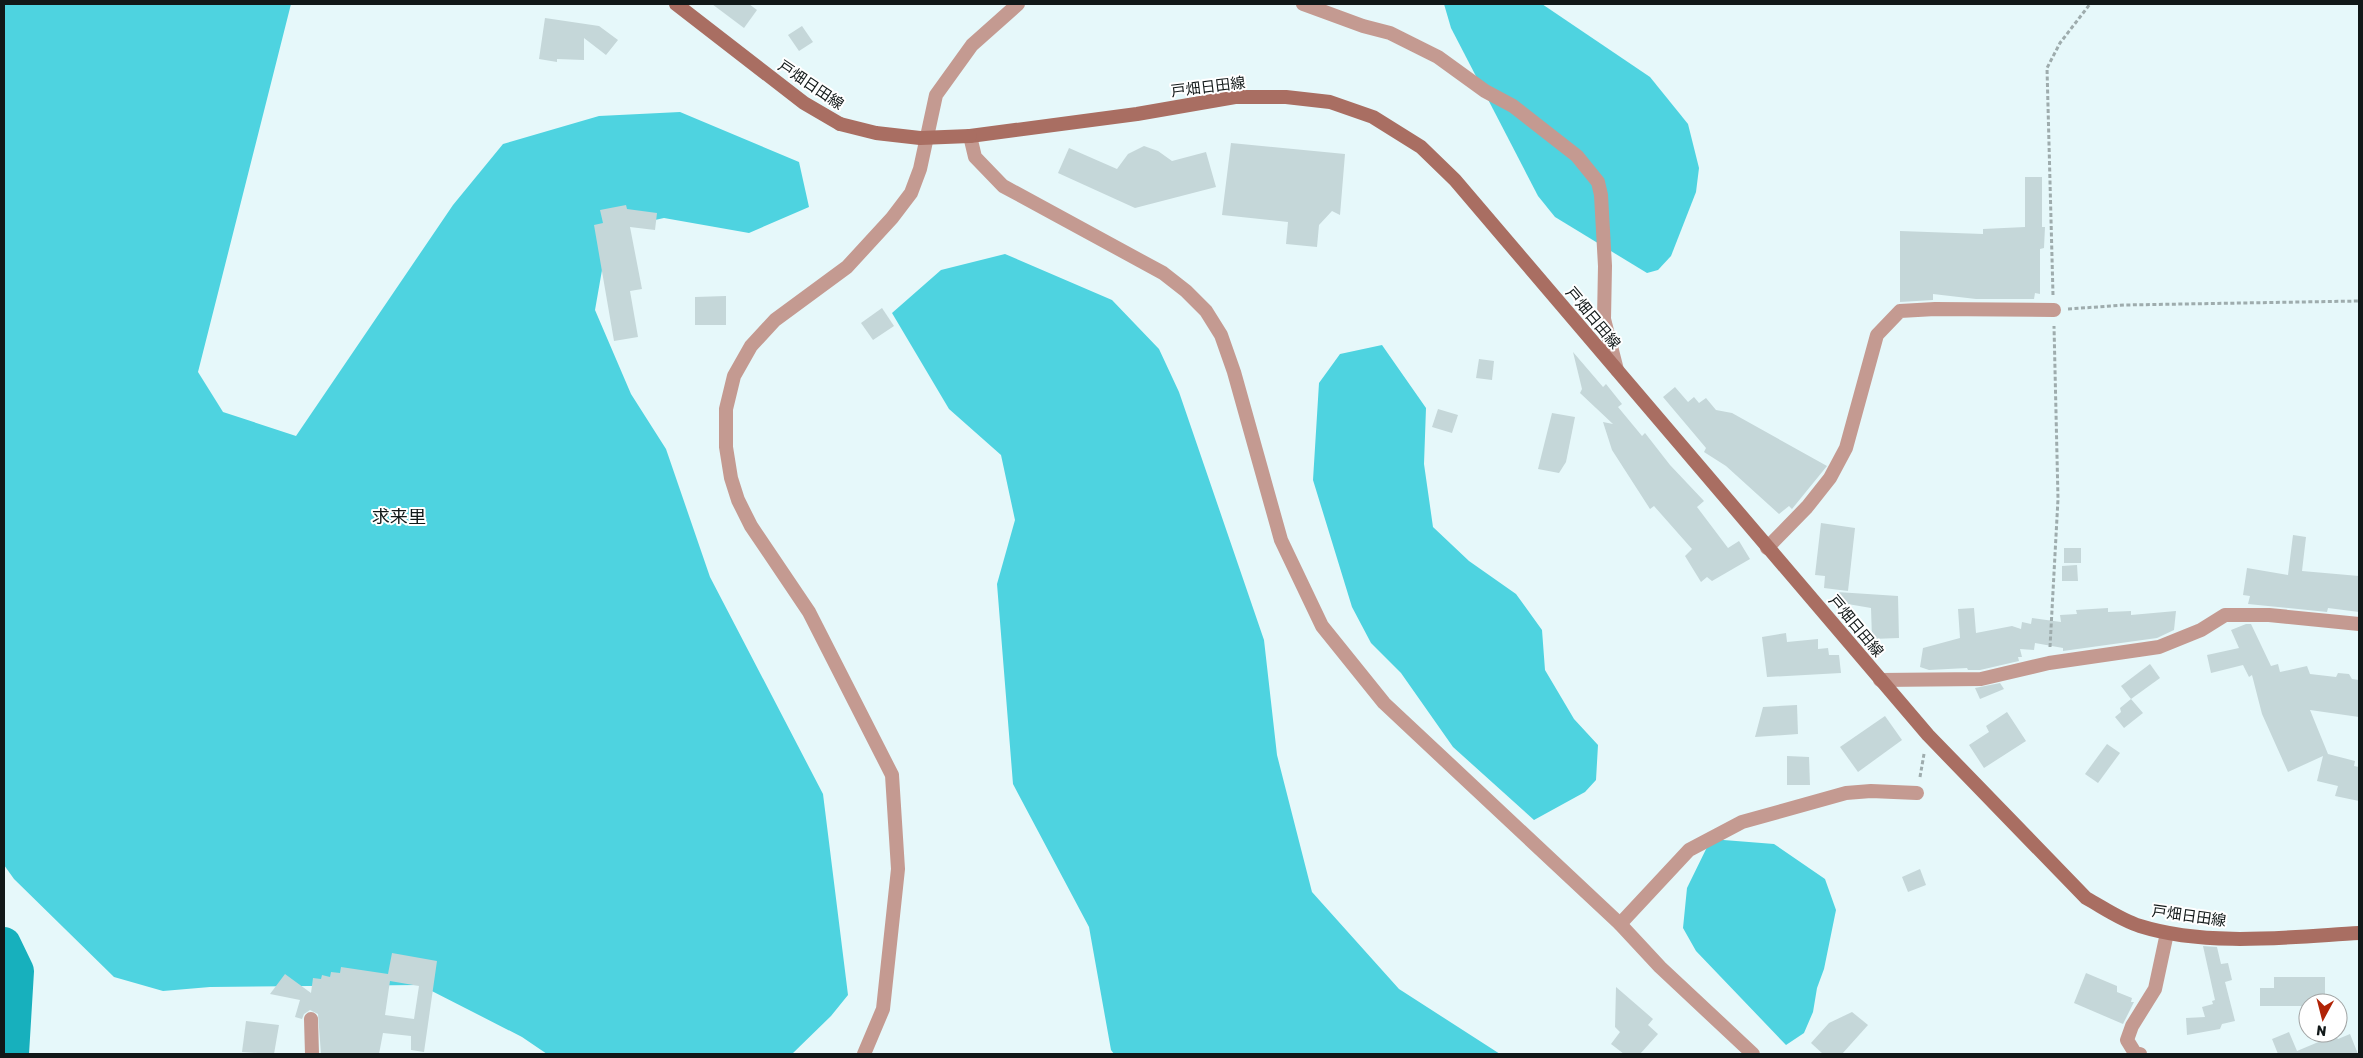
<svg xmlns="http://www.w3.org/2000/svg" width="2363" height="1058" viewBox="0 0 2363 1058" font-family="Rubik,'Noto Sans JP',sans-serif">
  <style>
    .forest { fill: #4ed3e0 }
    .lines { fill: none; stroke-linecap: round; stroke-linejoin: round }
    .river { stroke: #17b0bd; stroke-width: 34 }
    .building { fill: #c5d7d9; fill-rule: evenodd }
    .path { stroke: #9eacad; stroke-width: 3; stroke-dasharray: 4 2.5; stroke-linecap: butt }
    .minor { stroke: #c49a91; stroke-width: 14 }
    .tertiary { stroke: #c49a91; stroke-width: 14 }
    .secondary { stroke: #a96e62; stroke-width: 14 }
    .secondary-bridge { stroke: #a96e62; stroke-width: 14 }
    .labels { text-anchor: middle; stroke-width: 4; stroke-linejoin: round; paint-order: stroke }
    .street-label { font-size: 15px; fill: #111818; stroke: #fff }
    .quarter-label { font-size: 18px; fill: #111818; stroke: #fff }
  </style>
  <rect width="100%" height="100%" fill="#e6f8fa"/>
  <g class="forest">
    <path d="M4,4H291L198,372L223,412L296,436L453,205L503,144L599,116L680,112L799,162L809,207L749,233L664,218L609,230L595,310L631,394L666,449L710,577L823,794L848,995L831,1016L792,1054H547L522,1037L420,985L210,987L163,991L114,977L14,879L4,865Z"/>
    <path d="M1444,4H1542L1650,77L1688,124L1699,168L1696,192L1671,256L1658,270L1647,273L1555,217L1538,196L1451,28Z"/>
    <path d="M1005,254L1112,300L1159,349L1179,392L1264,640L1277,755L1312,892L1399,989L1500,1054H1114L1111,1050L1089,927L1013,784L997,584L1015,520L1001,455L949,409L892,313L941,270Z"/>
    <path d="M1382,345L1426,408L1424,464L1433,527L1469,561L1516,594L1542,630L1545,670L1574,719L1598,745L1596,780L1585,792L1534,820L1453,747L1401,673L1371,643L1352,607L1313,480L1319,383L1340,354Z"/>
    <path d="M1711,839L1774,844L1825,879L1836,910L1824,969L1817,988L1813,1012L1804,1033L1786,1045L1696,951L1683,928L1687,888Z"/>
  </g>
  <g class="lines">
    <path class="river" d="M4,944L17,971L12,1054"/>
  </g>
  <g class="building">
    <path d="M712,4H749L757,10L744,28Z"/>
    <path d="M545,18L599,26L618,40L606,55L584,38V60L557,59V62L539,59Z"/>
    <path d="M802,26L813,42L799,51L788,35Z"/>
    <path d="M1231,143L1345,154L1340,215L1332,211L1319,225L1317,247L1286,244L1288,222L1222,215Z"/>
    <path d="M1144,146L1158,151L1172,161L1206,152L1216,187L1135,208L1058,173L1069,148L1117,169L1128,154Z"/>
    <path d="M2025,177H2042V227H2045L2044,248L2040,249V294L2035,293L2034,299H1976L1933,294V300L1900,302V231L1983,234V229L2025,227Z"/>
    <path d="M626,205L627,209L657,213L655,230L630,227L642,289L630,291L638,337L614,341L594,225L603,223L600,210Z"/>
    <path d="M726,296V325H695V297Z"/>
    <path d="M882,308L894,326L873,340L861,323Z"/>
    <path d="M1573,352L1603,387L1606,384L1622,404L1618,407L1642,436L1645,433L1670,465L1704,501L1697,507L1728,548L1739,541L1750,559L1712,581L1707,577L1701,582L1685,556L1692,549L1654,506L1650,509L1612,450L1603,422L1613,424L1580,393L1582,389Z"/>
    <path d="M1479,359L1494,361L1492,380L1476,378Z"/>
    <path d="M1675,387L1688,402L1694,397L1699,403L1706,398L1716,410L1732,413L1827,466L1792,509L1789,506L1779,514L1726,466L1704,452L1706,448L1663,397Z"/>
    <path d="M1438,409L1458,415L1452,433L1432,427Z"/>
    <path d="M1552,413L1575,417L1566,462L1559,473L1538,469Z"/>
    <path d="M1821,523L1855,528L1848,591L1824,588L1825,576L1815,575Z"/>
    <path d="M2293,535L2306,537L2302,571L2359,576V612L2328,608L2327,612L2248,604L2250,596L2243,595L2247,568L2288,575Z"/>
    <rect x="2064" y="548" width="17" height="15"/>
    <path d="M2077,565L2078,581H2062V566Z"/>
    <path d="M1837,592L1898,596L1899,638L1872,639L1871,608L1836,602Z"/>
    <path d="M1974,608L1976,633L2012,626L2021,629L2022,622L2031,624L2032,618L2061,622L2060,615L2077,614L2076,610L2108,608V612L2131,611V615L2176,611L2174,630L2157,638L2063,651V648L2035,643L2034,650L2020,649L2022,657H2018L2019,661L1980,670H1968L1967,668L1929,670L1920,667L1923,648L1960,638L1958,609Z"/>
    <path d="M2246,624H2251L2271,666L2278,664L2280,672L2307,666L2310,674L2336,677L2338,673L2349,674L2352,679L2359,680V717L2310,710L2328,754L2355,761L2354,766L2359,767V801L2335,796L2338,786L2317,781L2323,756L2288,772L2262,714L2252,675L2249,677L2243,665L2211,673L2207,655L2239,648L2231,630Z"/>
    <path d="M1786,633L1787,642L1818,639V649L1828,648L1829,655H1839L1841,673L1767,677L1762,637Z"/>
    <path d="M2150,664L2160,678L2131,699L2121,686Z"/>
    <path d="M2000,683L2004,689L1980,699L1975,688Z"/>
    <path d="M2131,699L2143,713L2124,728L2115,717L2121,712L2120,708Z"/>
    <path d="M1797,705L1798,734L1755,737L1763,707Z"/>
    <path d="M2007,712L2026,741L1984,768L1969,745L1989,732L1986,726Z"/>
    <path d="M1885,716L1902,740L1858,772L1840,747Z"/>
    <path d="M2107,744L2120,753L2098,783L2085,774Z"/>
    <path d="M1787,756L1809,757L1810,785H1787Z"/>
    <path d="M1920,869L1926,885L1908,892L1902,877Z"/>
    <path d="M2203,946L2217,947L2221,964L2228,963L2232,980L2225,982L2235,1021L2222,1024L2220,1029L2187,1035L2186,1018L2205,1017L2202,1007L2213,1004L2212,1001L2215,1000Z"/>
    <path d="M392,953L437,961L424,1052L411,1050V1036L383,1033L379,1054H321L318,1014L310,1010L304,1014L302,1019L295,1017L300,1000L270,994L285,974L311,993L313,978L321,979L322,975L330,977L331,972L340,973L341,967L388,974ZM390,981L419,986L414,1019L385,1015Z"/>
    <path d="M2086,973L2117,986V992L2132,998L2131,1002H2134L2123,1024L2074,1003Z"/>
    <path d="M2274,977H2325V1003H2308V1006H2260V988H2274Z"/>
    <path d="M1616,987L1653,1019L1648,1025L1658,1034L1640,1054H1624L1611,1044L1620,1032L1615,1027Z"/>
    <path d="M1852,1012L1868,1025L1842,1054H1823L1811,1043L1829,1023Z"/>
    <path d="M246,1021L279,1025L274,1054L242,1052Z"/>
    <path d="M2289,1032L2297,1051L2335,1035L2338,1039L2350,1034L2358,1054H2278L2272,1039Z"/>
  </g>
  <g class="lines">
    <g class="path">
      <path d="M2053,295L2047,68L2060,43L2090,4"/>
      <path d="M2068,309L2125,305L2359,301"/>
      <path d="M2050,647L2058,499L2054,326"/>
      <path d="M1920,777L1924,754"/>
    </g>
    <g class="minor">
      <path d="M1303,4L1363,26L1390,33L1438,57L1485,91L1513,106L1577,156L1598,182L1601,195L1605,266L1604,319L1617,370"/>
      <path d="M1767,548L1807,507L1830,478L1846,448L1877,335L1900,311L1935,309L2054,310"/>
      <path d="M1880,680L1981,679L2049,663L2159,647L2201,630L2225,615H2269L2359,624"/>
      <path d="M1620,924L1689,850L1742,822L1846,793L1871,791L1917,793"/>
      <path d="M311,1019L312,1054"/>
      <path d="M864,1054L883,1009L898,869L892,775L809,612L751,526L738,500L731,478L726,447V409L734,376L751,346L775,320L847,267L892,218L911,193L920,169L936,95L972,45L1018,4"/>
      <path d="M2140,1054L2135,1053L2127,1040L2132,1026L2155,989L2167,933"/>
    </g>
    <path class="tertiary" d="M970,136L975,157L1003,186L1163,273L1186,291L1206,311L1221,335L1234,372L1281,540L1322,626L1384,703L1620,924L1660,967L1753,1054"/>
    <g class="secondary">
      <path d="M676,4L804,103L840,124"/>
      <path d="M970,136L1137,114L1235,97H1286L1330,102L1373,117L1421,147L1455,180L1928,735L2086,898C2104,908 2121,920 2140,926C2207,947 2290,937 2359,933"/>
    </g>
    <path class="secondary-bridge" d="M840,124L876,133L920,138L970,136"/>
  </g>
  <g class="labels">
    <g class="street-label">
      <text transform="translate(811 85) rotate(34)" y="5">戸畑日田線</text>
      <text transform="translate(1208 87) rotate(-7)" y="5">戸畑日田線</text>
      <text transform="translate(1593 318) rotate(50)" y="5">戸畑日田線</text>
      <text transform="translate(1856 626) rotate(50)" y="5">戸畑日田線</text>
      <text transform="translate(2189 916) rotate(8)" y="5">戸畑日田線</text>
    </g>
    <g class="quarter-label">
      <text x="399" y="523">求来里</text>
    </g>
  </g>
  <rect width="2363" height="1058" fill="none" stroke="#111818" stroke-width="10"/>
  <g transform="translate(2323 1018) rotate(187)"><circle r="24" fill="#ffffff" stroke="#a0a3a3"/>
  <path d="M0-4L9 19L0 12L-9 19Z" fill="#b02306"/>
  <text y="-8" font-size="14" font-weight="bold" text-anchor="middle" fill="#111818">N</text>
  </g>
</svg>
